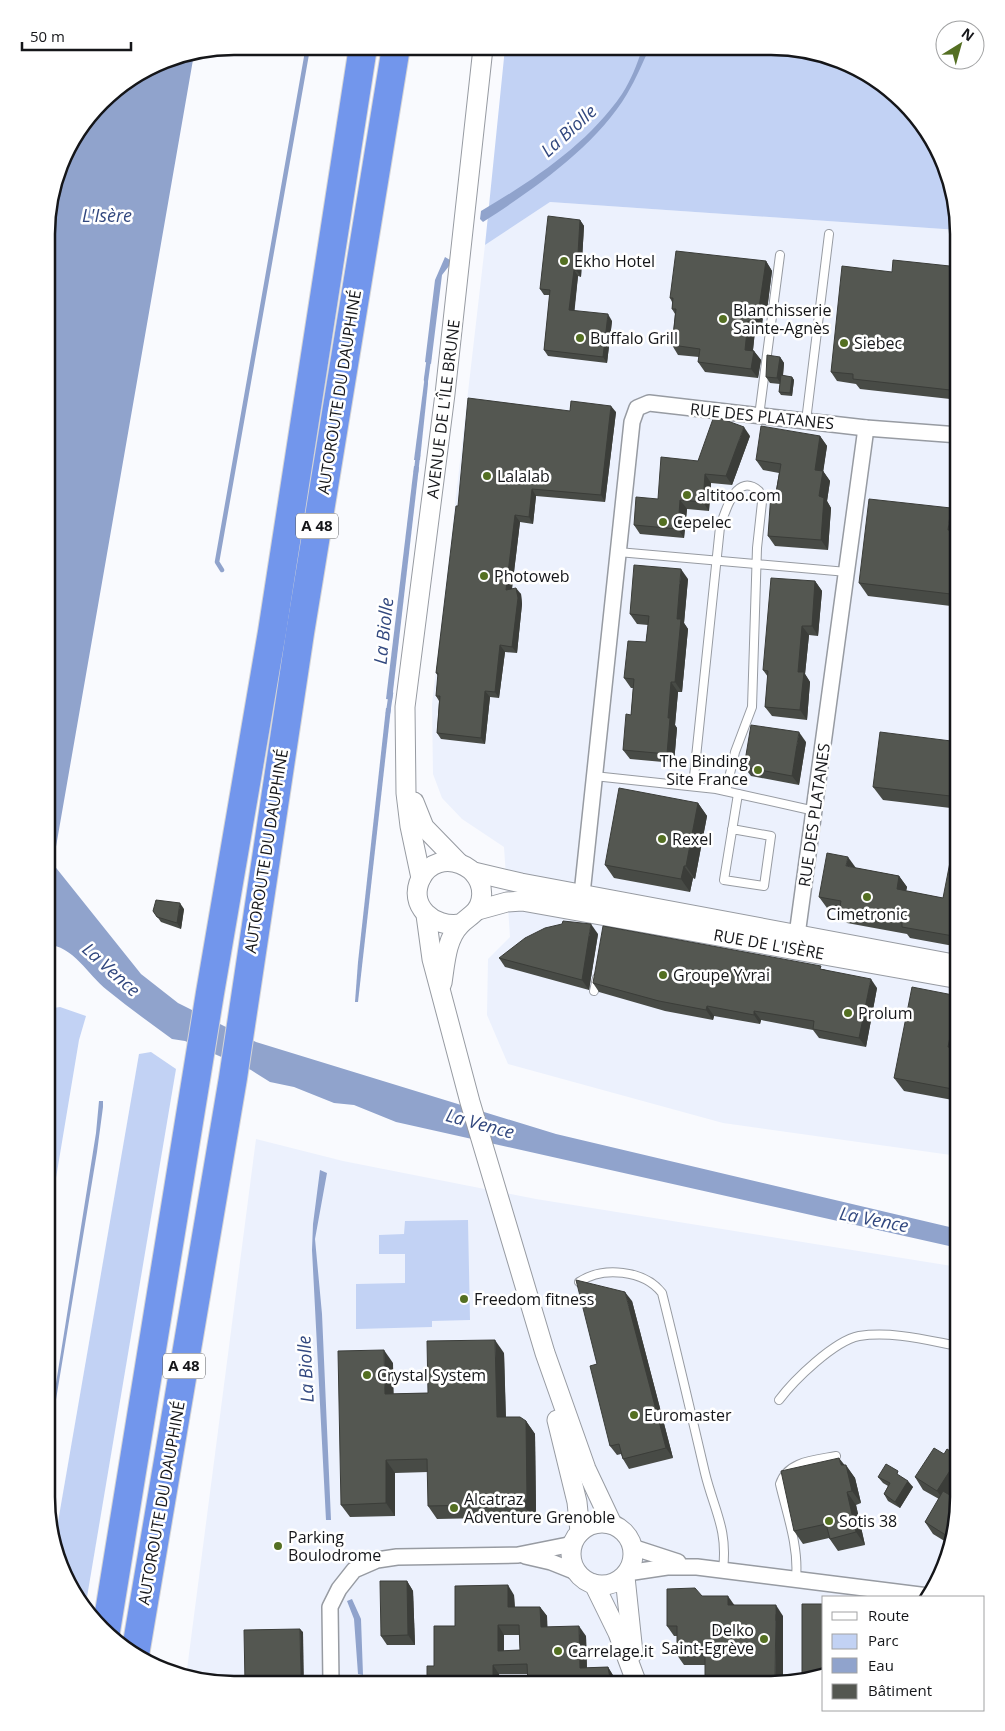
<svg xmlns="http://www.w3.org/2000/svg" width="1005" height="1731" viewBox="0 0 1005 1731" font-family="'Open Sans',sans-serif">
  <style>
    .built { fill: #ecf1fd }
    .green { fill: #c2d2f4 }
    .water { fill: #90a3cc }
    .lines { fill: none; stroke-linecap: round; stroke-linejoin: round }
    .stream { stroke: #90a3cc; stroke-width: 4.5 }
    .service-casing { stroke: #979ba2; stroke-width: 10 }
    .minor-casing { stroke: #979ba2; stroke-width: 18 }
    .tertiary-casing { stroke: #979ba2; stroke-width: 21 }
    .motorway-casing { stroke: #d5d5d6; stroke-width: 30 }
    .service { stroke: #fff; stroke-width: 8 }
    .minor { stroke: #fff; stroke-width: 15 }
    .tertiary { stroke: #fff; stroke-width: 19 }
    .motorway { stroke: #7296ec; stroke-width: 28 }
    .wall { fill: #484b46; fill-rule: evenodd }
    .shaded-wall { fill: #3b3d39 }
    .building { fill: #545751; stroke: #3b3d39; fill-rule: evenodd }
    .poi-dot { fill: #546f22; stroke: #fff; stroke-width: 2 }
    .labels { text-anchor: middle; stroke-width: 5; stroke-linejoin: round; paint-order: stroke }
    .shield { fill: #fff; stroke: #5b5c5e; stroke-width: 1 }
    .shield-label { font-size: 15px; font-weight: bold; fill: #151619 }
    .poi-label { font-size: 16px; fill: #151619; stroke: #fff; text-anchor: start }
    .street-label { font-size: 16px; fill: #151619; stroke: #fff }
    .water-label { font-size: 18px; font-style: italic; fill: #32487f; stroke: #fff }
    .rim { fill: none; stroke: #151619; stroke-width: 2.5 }
  </style>
  <rect width="100%" height="100%" fill="#f9fafe"/>
  <g class="built">
    <path d="M550,202L958,230V1156L723,1123L508,1064L487,1015L488,959L510,937L504,847L462,819L442,798L433,774L432,704L485,245Z"/>
    <path d="M256,1139L343,1161L536,1199L958,1267V1510L949,1558L928,1597H824V1676L771,1685L209,1683L186,1677Z"/>
  </g>
  <g class="green">
    <path d="M505,48L807,50L854,65L895,93L927,129L949,173L958,230L550,202L485,245Z"/>
    <path d="M60,1007L86,1016L79,1040L47,1232V1009Z"/>
    <path d="M151,1052L176,1069L85,1609C70,1593 58,1566 54,1545L139,1054Z"/>
    <path d="M468,1220L470,1320L432,1321V1327L356,1329V1284L405,1283V1254H379V1235L404,1234L405,1221Z"/>
  </g>
  <g class="water">
    <path d="M642,49H649C642,64 636,79 627,94C597,145 533,190 483,222L480,219L481,211C532,181 588,144 622,94C631,80 637,65 642,49Z"/>
    <path d="M194,54L53,864L141,974L178,1003L256,1042L556,1134L958,1229V1248L396,1122L354,1105L334,1103L294,1087L270,1082L251,1070L185,1041L172,1039C150,1023 128,1007 107,990C88,975 73,945 47,945L48,210L66,151L110,93L162,60Z"/>
    <path d="M445,257L450,260L449,266L442,275L431,364L425,362L435,280Z"/>
    <path d="M425,375H428V384L420,460H414Z"/>
    <path d="M414,466L419,467L392,700L386,699Z"/>
    <path d="M386,708H391L358,1002H355L358,962Z"/>
    <path d="M99,1101H103V1107L97,1152L46,1460V1446L96,1133Z"/>
    <path d="M320,1170L327,1173L315,1239L322,1314L331,1520H326L312,1250L313,1224Z"/>
    <path d="M352,1599L361,1619L363,1675L358,1674L354,1619L347,1601Z"/>
  </g>
  <g class="lines">
    <g class="stream">
      <path d="M426,380L429,358"/>
      <path d="M416,472L418,455"/>
      <path d="M222,570L217,562L308,47"/>
      <path d="M388,713L391,693"/>
    </g>
    <g class="service-casing">
      <g id="service">
        <path d="M759,416L780,255"/>
        <path d="M806,421L829,234"/>
        <path d="M618,552L847,572"/>
        <path d="M594,776L716,789L815,811"/>
        <path d="M693,786L720,527C725,512 736,471 759,491L762,502L757,548L752,707L735,752L726,791"/>
        <path d="M732,829L771,836L764,886L724,880L738,794"/>
        <path d="M594,991L597,978"/>
        <path d="M579,1282C603,1266 644,1270 662,1293C677,1353 691,1413 705,1473C714,1510 728,1529 723,1569"/>
        <path d="M779,1400C794,1380 834,1341 859,1336C892,1331 926,1340 958,1346"/>
        <path d="M796,1578C799,1547 787,1514 780,1484C787,1461 815,1460 836,1456"/>
      </g>
    </g>
    <g class="minor-casing">
      <g id="minor">
        <path d="M582,894L632,422L637,408L649,403L866,428L959,435"/>
        <path d="M797,935L866,428"/>
        <path d="M632,1547L678,1562"/>
        <path d="M525,1556L551,1562L576,1572"/>
        <path d="M627,1573L667,1567H697L928,1596"/>
        <path d="M331,1683L330,1607L339,1589L354,1570L377,1560L397,1557L518,1555L573,1544"/>
      </g>
    </g>
    <g class="tertiary-casing">
      <g id="tertiary">
        <path d="M414,802L424,827L458,862"/>
        <path d="M474,872L521,883L959,965"/>
        <path d="M421,878L410,826L406,793L405,707L445,394L483,48"/>
        <path d="M478,910L507,902L522,901L959,979"/>
        <path d="M426,915L432,959L470,1102L545,1353L586,1469L612,1524"/>
        <path d="M442,983C445,964 446,939 460,925C468,916 478,914 481,900C488,865 438,846 421,878C407,906 434,928 460,924"/>
        <path d="M557,1420L577,1502L580,1532"/>
        <circle cx="602" cy="1554" r="31"/>
        <path d="M625,1577L633,1653"/>
        <path d="M594,1584L618,1633L637,1684"/>
      </g>
    </g>
    <g class="motorway-casing">
      <g id="motorway">
        <path d="M106,1631L210,993L272,632L363,47"/>
        <path d="M135,1655L233,1078L300,633L396,47"/>
      </g>
    </g>
    <use href="#service" class="service"/>
    <use href="#minor" class="minor"/>
    <use href="#tertiary" class="tertiary"/>
    <use href="#motorway" class="motorway"/>
  </g>
  <g class="wall">
    <path d="M580,220L584,226L581,277L578,276L574,311L612,321L607,363L548,356L544,350L550,295H544L540,289Z"/>
    <path d="M766,261L772,271L766,318L763,317L761,332L755,331L753,350L761,360L758,378L705,372L698,362L699,357L678,355L672,345L675,314L672,309V302L670,298Z"/>
    <path d="M959,267V400L860,389L856,384L837,381L831,372L892,272Z"/>
    <path d="M780,357L784,363L783,376L792,377L794,380L792,396L781,395L779,392L780,384L770,383L766,377Z"/>
    <path d="M570,411L616,412L605,502L536,496L533,524L520,522L512,589L521,594L522,604L517,653L505,652L499,698L490,697L485,744L441,739L437,733L439,701L436,696L438,676L436,673L458,506Z"/>
    <path d="M750,436L732,485L711,483L709,511L687,509L684,538L640,534L634,525L658,499L698,461Z"/>
    <path d="M820,436L827,446L823,471L830,481L827,501L831,508L828,550L775,546L768,536L779,473L763,470L756,460Z"/>
    <path d="M959,520V607L868,596L859,583Z"/>
    <path d="M688,579L684,623L688,629L682,692H678L675,725L677,728L674,763L630,759L623,750L631,715L633,688H631L624,678L646,642L648,625L637,624L630,614Z"/>
    <path d="M815,581L822,591L818,636L809,635L805,674L810,682L807,720L772,716L765,707L768,677L763,670Z"/>
    <path d="M806,742L799,785L751,776L744,767Z"/>
    <path d="M959,742V809L883,800L873,787Z"/>
    <path d="M698,803L707,816L695,879L693,878L690,892L614,878L605,865Z"/>
    <path d="M959,854V947L910,938L907,934L847,923L839,911L840,910L827,908L819,897L856,868L899,876L907,887L906,891L943,898Z"/>
    <path d="M184,909L181,929L161,922L153,911Z"/>
    <path d="M598,934L589,990L505,967L499,958Z"/>
    <path d="M823,969L877,988L866,1047L819,1038L813,1030L761,1020L760,1024L714,1016L713,1020L665,1011L599,992L593,983Z"/>
    <path d="M958,996V1101L904,1091L894,1078Z"/>
    <path d="M632,1301L673,1458L629,1469L623,1459L621,1454L617,1455L610,1446L597,1364Z"/>
    <path d="M504,1353L506,1417L526,1421L535,1434L536,1512L532,1517L437,1519L428,1506V1472L395,1473V1516L350,1517L341,1505L393,1363V1394L428,1393Z"/>
    <path d="M944,1454L958,1456V1483L951,1495L958,1510L951,1545L933,1534L925,1522L939,1499L923,1490L915,1477Z"/>
    <path d="M845,1465L855,1478L861,1503L856,1505L865,1545L838,1551L829,1538L803,1544L794,1531Z"/>
    <path d="M878,1477H902L913,1487L900,1508L888,1501L884,1494L888,1486L883,1483Z"/>
    <path d="M407,1581L413,1591L415,1645H387L381,1636Z"/>
    <path d="M514,1595L515,1607H540L547,1616V1627L586,1636L587,1668L608,1667L614,1677L616,1684H528V1674H499L500,1684H427L434,1666L455,1626ZM504,1635H519L520,1650L504,1651Z"/>
    <path d="M702,1596L735,1605L783,1616L705,1665H684L677,1655V1636H674L667,1626Z"/>
  </g>
  <g class="shaded-wall">
    <path d="M580,220L584,226L581,277L577,271Z"/>
    <path d="M766,261L772,271L766,318L759,308Z"/>
    <path d="M574,270L578,276L574,316L569,310Z"/>
    <path d="M757,308L763,317L761,332L755,322Z"/>
    <path d="M608,314L612,321L607,363L603,357Z"/>
    <path d="M748,321L755,331L752,359L745,350Z"/>
    <path d="M754,351L761,360L758,378L751,369Z"/>
    <path d="M780,357L784,363L782,385L777,378Z"/>
    <path d="M792,377L794,380L792,396L790,393Z"/>
    <path d="M611,406L616,412L605,502L601,495Z"/>
    <path d="M744,427L750,436L732,485L726,476Z"/>
    <path d="M820,436L827,446L822,480L815,470Z"/>
    <path d="M823,471L830,481L827,501L831,508L828,550L821,540L819,496Z"/>
    <path d="M705,474L711,483L709,511L703,502Z"/>
    <path d="M532,489L536,496L533,524L529,517Z"/>
    <path d="M680,500L687,509L684,538L678,529Z"/>
    <path d="M951,508L959,520V530L957,543L948,530Z"/>
    <path d="M515,515L520,522L511,596L506,590Z"/>
    <path d="M681,569L688,579L684,623L688,629L682,692L675,682L677,619Z"/>
    <path d="M815,581L822,591L818,636L812,626Z"/>
    <path d="M516,588L521,594L522,604L517,653L512,647Z"/>
    <path d="M802,626L809,635L805,674L810,682L807,720L800,710L798,672Z"/>
    <path d="M500,645L505,652L499,698L495,692Z"/>
    <path d="M671,682L678,692L675,725L677,728L674,763L667,754L668,718Z"/>
    <path d="M485,691L490,697L485,744L481,738Z"/>
    <path d="M799,732L806,742L799,785L792,776Z"/>
    <path d="M698,803L707,816L695,879L686,866Z"/>
    <path d="M848,857L856,868L846,866Z"/>
    <path d="M684,866L693,878L690,892L681,879Z"/>
    <path d="M899,876L907,887L904,900L897,889Z"/>
    <path d="M180,903L184,909L181,929L177,923Z"/>
    <path d="M591,924L598,934L589,990L582,980Z"/>
    <path d="M871,979L877,988L866,1047L859,1038Z"/>
    <path d="M958,996V1054L948,1047Z"/>
    <path d="M707,1006L714,1016L713,1020L706,1010Z"/>
    <path d="M754,1011L761,1020L760,1024L754,1015Z"/>
    <path d="M625,1292L632,1301L673,1458L666,1448Z"/>
    <path d="M495,1340L504,1353L506,1429L497,1417Z"/>
    <path d="M384,1350L393,1363L394,1407L385,1394Z"/>
    <path d="M526,1421L535,1434L536,1512L532,1517L523,1504Z"/>
    <path d="M839,1458L847,1468L846,1465L855,1478L861,1503L852,1491L841,1465Z"/>
    <path d="M386,1460L395,1473V1516L386,1503Z"/>
    <path d="M951,1469L958,1479V1483L946,1503L937,1491Z"/>
    <path d="M908,1481L913,1487L900,1508L895,1502Z"/>
    <path d="M847,1492L856,1505L865,1545L856,1532Z"/>
    <path d="M407,1581L413,1591L415,1645L408,1635Z"/>
    <path d="M508,1585L514,1595L515,1617L508,1607Z"/>
    <path d="M728,1596L735,1606L728,1605Z"/>
    <path d="M776,1605L783,1616V1683L775,1684Z"/>
    <path d="M540,1607L547,1616L548,1637L541,1627Z"/>
    <path d="M498,1625L504,1635V1660L498,1651Z"/>
    <path d="M579,1626L586,1636L587,1677L580,1668Z"/>
    <path d="M300,1629L303,1632L304,1683H301Z"/>
    <path d="M493,1665L499,1674L500,1684H493Z"/>
    <path d="M608,1667L614,1677L616,1684H611Z"/>
  </g>
  <g class="building">
    <path d="M548,216L580,220L577,271L574,270L569,310L608,314L603,357L544,350L550,290L540,289Z"/>
    <path d="M676,251L766,261L759,308H757L755,322L748,321L745,350L754,351L751,369L698,362L700,349L672,345L676,309H672L673,298H670Z"/>
    <path d="M893,260L959,267V391L853,379V374L831,372L842,266L892,272Z"/>
    <path d="M767,355L780,357L777,378L766,377Z"/>
    <path d="M781,375L792,377L790,393L779,392Z"/>
    <path d="M468,398L570,411L571,401L611,406L601,495L532,489L529,517L515,515L506,590L516,588L518,598L512,647L500,645L495,692L485,691L481,738L437,733L440,696H436L438,673H436L456,506H458Z"/>
    <path d="M714,416L744,427L726,476L705,474L703,502L680,500L678,529L634,525L636,497L658,499L661,457L698,461Z"/>
    <path d="M761,426L820,436L815,470L823,471L819,496L824,498L821,540L768,536L771,493H776L781,464L756,460Z"/>
    <path d="M869,499L951,508L948,530L959,531V595L859,583Z"/>
    <path d="M634,565L681,569L677,619H681L675,682H671L668,718H670L667,754L623,750L626,714L631,715L634,679L624,678L628,641L646,642L649,616L630,614Z"/>
    <path d="M771,578L815,581L812,626H802L798,672H804L800,710L765,707L768,671L763,670Z"/>
    <path d="M751,725L799,732L792,776L744,767Z"/>
    <path d="M880,732L959,742V797L873,787Z"/>
    <path d="M619,788L698,803L686,866H684L681,879L605,865Z"/>
    <path d="M952,852L959,854V937L902,927V923L839,911L841,901L819,897L827,853L848,857L846,866L899,876L897,889L943,898Z"/>
    <path d="M156,900L180,903L177,923L157,917L153,911Z"/>
    <path d="M563,921L591,924L582,980L499,958L525,938L545,928L562,924Z"/>
    <path d="M603,926L821,966L820,969L871,979L859,1038L813,1029L814,1021L754,1011V1015L707,1006L706,1010L659,1001L593,983Z"/>
    <path d="M912,987L958,996L948,1047L958,1049V1090L894,1078Z"/>
    <path d="M576,1280L625,1292L666,1448L623,1459L619,1444L610,1446L590,1366L597,1364Z"/>
    <path d="M495,1340L497,1417H520L526,1421L527,1499L523,1504L428,1506L427,1459L386,1460V1503L341,1505L338,1351L384,1350L385,1394L428,1393L427,1341Z"/>
    <path d="M934,1448L944,1454L947,1449L958,1456V1473L951,1469L937,1491L915,1477Z"/>
    <path d="M839,1458L841,1465H846L852,1491L847,1492L856,1532L830,1539L826,1524L794,1531L781,1471Z"/>
    <path d="M886,1464L898,1471L897,1474L908,1481L895,1502L884,1494L890,1483L878,1477Z"/>
    <path d="M943,1491L958,1500V1510L952,1539L925,1522Z"/>
    <path d="M380,1581H407L408,1635L381,1636Z"/>
    <path d="M508,1585V1607H540L541,1627L579,1626L580,1668L608,1667L611,1684H528L527,1664L493,1665V1684H427V1666H434V1626H455V1586ZM498,1625H519L520,1650L498,1651Z"/>
    <path d="M695,1588L702,1596H728V1605H776L775,1684L771,1685H705V1655H677V1626H667V1589Z"/>
    <path d="M802,1604H824V1676L802,1680Z"/>
    <path d="M300,1629L301,1683H245L244,1630Z"/>
  </g>
  <g class="poi-dot">
    <circle cx="564" cy="261" r="5"/>
    <circle cx="723" cy="319" r="5"/>
    <circle cx="580" cy="338" r="5"/>
    <circle cx="844" cy="343" r="5"/>
    <circle cx="487" cy="476" r="5"/>
    <circle cx="687" cy="495" r="5"/>
    <circle cx="663" cy="522" r="5"/>
    <circle cx="484" cy="576" r="5"/>
    <circle cx="758" cy="770" r="5"/>
    <circle cx="662" cy="839" r="5"/>
    <circle cx="867" cy="897" r="5"/>
    <circle cx="663" cy="975" r="5"/>
    <circle cx="848" cy="1013" r="5"/>
    <circle cx="464" cy="1299" r="5"/>
    <circle cx="367" cy="1375" r="5"/>
    <circle cx="634" cy="1415" r="5"/>
    <circle cx="454" cy="1508" r="5"/>
    <circle cx="829" cy="1521" r="5"/>
    <circle cx="278" cy="1546" r="5"/>
    <circle cx="764" cy="1639" r="5"/>
    <circle cx="558" cy="1651" r="5"/>
  </g>
  <g class="labels">
    <g class="shield">
      <rect x="296" y="513.5" width="42" height="25" rx="4"/>
      <rect x="163" y="1353.5" width="42" height="25" rx="4"/>
    </g>
    <g class="shield-label">
      <text x="317" y="531">A 48</text>
      <text x="184" y="1371">A 48</text>
    </g>
    <g class="poi-label">
      <text x="574" y="267">Ekho Hotel</text>
      <text x="733" y="316">Blanchisserie<tspan x="733" dy="18">Sainte-Agnès</tspan></text>
      <text x="590" y="344">Buffalo Grill</text>
      <text x="854" y="349">Siebec</text>
      <text x="497" y="482">Lalalab</text>
      <text x="697" y="501">altitoo.com</text>
      <text x="673" y="528">Cepelec</text>
      <text x="494" y="582">Photoweb</text>
      <text x="748" y="767" text-anchor="end">The Binding<tspan x="748" dy="18">Site France</tspan></text>
      <text x="672" y="845">Rexel</text>
      <text x="867" y="920" text-anchor="middle">Cimetronic</text>
      <text x="673" y="981">Groupe Yvrai</text>
      <text x="858" y="1019">Prolum</text>
      <text x="474" y="1305">Freedom fitness</text>
      <text x="377" y="1381">Crystal System</text>
      <text x="644" y="1421">Euromaster</text>
      <text x="464" y="1505">Alcatraz<tspan x="464" dy="18">Adventure Grenoble</tspan></text>
      <text x="839" y="1527">Sotis 38</text>
      <text x="288" y="1543">Parking<tspan x="288" dy="18">Boulodrome</tspan></text>
      <text x="754" y="1636" text-anchor="end">Delko<tspan x="754" dy="18">Saint-Egrève</tspan></text>
      <text x="568" y="1657">Carrelage.it</text>
    </g>
    <g class="street-label">
      <text transform="translate(339 392) rotate(-81)" y="6">AUTOROUTE DU DAUPHINÉ</text>
      <text transform="translate(443 409) rotate(-83)" y="6">AVENUE DE L'ÎLE BRUNE</text>
      <text transform="translate(762 416) rotate(6)" y="6">RUE DES PLATANES</text>
      <text transform="translate(814 815) rotate(-82)" y="6">RUE DES PLATANES</text>
      <text transform="translate(266 851) rotate(-81)" y="6">AUTOROUTE DU DAUPHINÉ</text>
      <text transform="translate(769 944) rotate(10)" y="6">RUE DE L'ISÈRE</text>
      <text transform="translate(161 1503) rotate(-80)" y="6">AUTOROUTE DU DAUPHINÉ</text>
    </g>
    <g class="water-label">
      <text transform="translate(569 131) rotate(-42)" y="6">La Biolle</text>
      <text x="107" y="222">L'Isère</text>
      <text transform="translate(384 631) rotate(-84)" y="6">La Biolle</text>
      <text transform="translate(111 970) rotate(42)" y="6">La Vence</text>
      <text transform="translate(480 1124) rotate(15)" y="6">La Vence</text>
      <text transform="translate(874 1220) rotate(11)" y="6">La Vence</text>
      <text transform="translate(306 1369) rotate(-93)" y="6">La Biolle</text>
    </g>
  </g>
  <path d="M0 0H1005V1731H0ZM234 55H771A179 179 0 0 1 950 234V1497A179 179 0 0 1 771 1676H234A179 179 0 0 1 55 1497V234A179 179 0 0 1 234 55Z" fill="#fff" fill-rule="evenodd"/>
  <path class="rim" d="M234 55H771A179 179 0 0 1 950 234V1497A179 179 0 0 1 771 1676H234A179 179 0 0 1 55 1497V234A179 179 0 0 1 234 55Z"/>
  <rect x="822" y="1596" width="162" height="115" fill="#ffffff" stroke="#a1a2a3"/>
  <rect x="832" y="1612" width="25" height="8" fill="#ffffff" stroke="#a1a2a3"/>
  <text x="868" y="1621" font-size="15" fill="#151619">Route</text>
  <rect x="832" y="1634" width="25" height="15" fill="#c2d2f4" stroke="#a1a2a3"/>
  <text x="868" y="1646" font-size="15" fill="#151619">Parc</text>
  <rect x="832" y="1658" width="25" height="15" fill="#90a3cc" stroke="#a1a2a3"/>
  <text x="868" y="1671" font-size="15" fill="#151619">Eau</text>
  <rect x="832" y="1684" width="25" height="15" fill="#545751" stroke="#a1a2a3"/>
  <text x="868" y="1696" font-size="15" fill="#151619">Bâtiment</text>
  <g transform="translate(960 45) rotate(37)"><circle r="24" fill="#ffffff" stroke="#a1a2a3"/>
  <path d="M0-4L9 19L0 12L-9 19Z" fill="#546f22"/>
  <text y="-8" font-size="14" font-weight="bold" text-anchor="middle" fill="#151619">N</text>
  </g>
  <path d="M22 42v8h109v-8" fill="none" stroke="#151619" stroke-width="2.5"/>
  <text x="30" y="42" font-size="15" fill="#151619" stroke="#ffffff" stroke-width="4" paint-order="stroke">50 m</text>
</svg>
